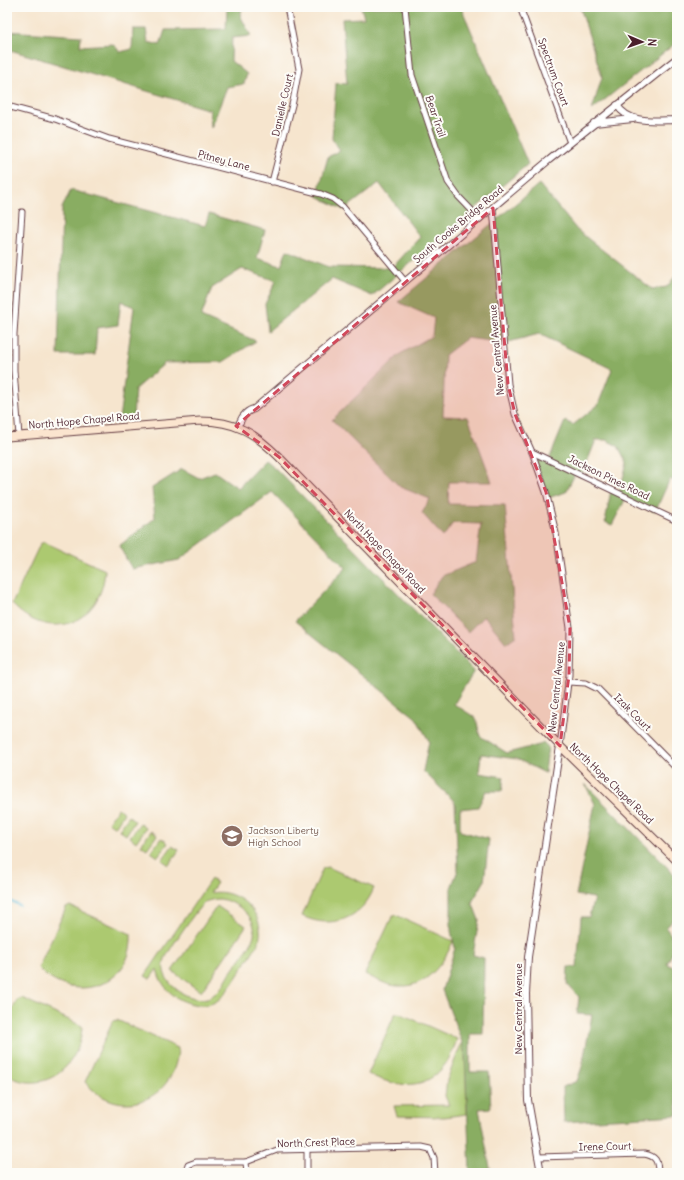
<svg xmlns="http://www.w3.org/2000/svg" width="684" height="1180" viewBox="0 0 684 1180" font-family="Delius,sans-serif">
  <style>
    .green { fill: #acc970; stroke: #7b744e; fill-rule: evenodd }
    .forest { fill: #89ad62; stroke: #6a6646 }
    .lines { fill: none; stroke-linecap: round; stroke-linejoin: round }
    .stream { stroke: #5ebcdc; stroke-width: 1.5 }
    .minor-casing { stroke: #643d43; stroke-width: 7 }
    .tertiary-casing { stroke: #643d43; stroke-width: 8 }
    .secondary-casing { stroke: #643d43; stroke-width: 9 }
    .minor { stroke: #fff; stroke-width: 5 }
    .tertiary { stroke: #fff; stroke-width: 6 }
    .secondary { stroke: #fbe5cf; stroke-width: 7 }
    .marked { fill: #d1495b; fill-opacity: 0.2; stroke: #d1495b; stroke-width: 3; stroke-dasharray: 8 5; stroke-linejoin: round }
    .labels { text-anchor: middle; stroke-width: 4; stroke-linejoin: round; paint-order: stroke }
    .street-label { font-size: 10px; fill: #4a1f2b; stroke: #fdfcf7 }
    .education-label { font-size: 10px; fill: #785e54; stroke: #fdfcf7; text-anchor: start }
  </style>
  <rect width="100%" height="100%" fill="#fdfcf7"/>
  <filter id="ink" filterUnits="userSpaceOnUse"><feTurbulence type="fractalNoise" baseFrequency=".025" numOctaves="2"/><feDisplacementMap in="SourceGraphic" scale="8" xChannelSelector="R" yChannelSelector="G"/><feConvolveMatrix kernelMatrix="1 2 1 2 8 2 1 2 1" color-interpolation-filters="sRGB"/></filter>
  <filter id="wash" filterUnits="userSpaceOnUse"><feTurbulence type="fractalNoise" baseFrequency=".012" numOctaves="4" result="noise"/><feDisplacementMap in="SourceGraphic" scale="16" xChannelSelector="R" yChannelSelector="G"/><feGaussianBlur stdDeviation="0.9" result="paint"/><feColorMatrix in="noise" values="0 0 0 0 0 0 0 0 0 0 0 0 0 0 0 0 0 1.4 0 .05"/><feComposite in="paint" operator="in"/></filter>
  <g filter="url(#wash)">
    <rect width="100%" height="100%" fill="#f6e5ce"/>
    <g class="green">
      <path d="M44,542L105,570C102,624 49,644 12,604L40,544Z"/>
      <path d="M118,808L124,813L115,827L108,822Z"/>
      <path d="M129,816L135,821L126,835L119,830Z"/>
      <path d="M140,823L146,828L136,842L130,837Z"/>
      <path d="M151,831L157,835L147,849L141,845Z"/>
      <path d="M161,838L168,843L158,857L151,852Z"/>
      <path d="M172,846L179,850L169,865L162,860Z"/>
      <path d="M328,867L374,888C362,919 331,930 302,916L323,868Z"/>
      <path d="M211,879L217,883L210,893C238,887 269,916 258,944C248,958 229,993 217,1001C206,1008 192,1005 181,1000C169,994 160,983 157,969L150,979L145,976ZM220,899C237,902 260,918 253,938C249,949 240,959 233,969C227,977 222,990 213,995C208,999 202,999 195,998C179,995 158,978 165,959C168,951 198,907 205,902C210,900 215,899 220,899Z"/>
      <path d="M70,906L131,934C134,987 72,1006 38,968L66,908Z"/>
      <path d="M217,906L246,926L201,992L172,971Z"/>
      <path d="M396,915L453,941C444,964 425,989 397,986C386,985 375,979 365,974L392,917Z"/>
      <path d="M22,998L82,1026C81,1065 45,1097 7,1075V1022L17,1000Z"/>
      <path d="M399,1013L457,1039C442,1087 410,1094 368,1074L395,1014Z"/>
      <path d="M117,1020L178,1048C176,1100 120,1123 85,1082L113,1021Z"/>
      <path d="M462,1042L465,1055L467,1114L444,1117L397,1116L394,1106L449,1105L445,1096L447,1080Z"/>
    </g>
    <g class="forest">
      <path d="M227,7H243L240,15L251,36L232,38L231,61L247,74L244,84L227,87L211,128L210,110L7,49V31L81,36L80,46L113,44L120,52L132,49L133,29H146L148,42L160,45L165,30L226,29Z"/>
      <path d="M361,7H461L528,164L372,296L332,279L268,331L265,304L276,281L242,269L212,288L201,317L256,341L223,362L165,363L135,389L133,418L119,419L134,307L121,301L118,325L97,328L95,355H58L62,208L71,190L205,226L209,214L265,230L257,258L281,266L287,250L329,267L392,268L420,237L379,183L344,210L317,196L328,157L340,150L332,139L336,83L347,84L342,19L364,18Z"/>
      <path d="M580,7H677V42L592,110L602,77Z"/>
      <path d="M539,184L577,230L652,289L667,287L677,274V482L670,479L655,512L626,498L612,525L605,522L611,490L619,493L627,463L618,446L606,440H596L581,477L575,474L566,492L548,498L532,454L548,462L565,421L573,425L598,405L612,369L539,334L505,343L467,338L445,355L443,416L468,417L492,482H449L448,504L505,505L516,636L506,643L484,616L468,632L430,594L442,576L476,562L481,524L453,523L443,537L422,513L430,499L400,487L332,420L400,354L432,336L434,318L398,302Z"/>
      <path d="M265,460L276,469L474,671L454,704L476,718L480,736L507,753L539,745L543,742L548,747L545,773L517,759L481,754L479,773L504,777L502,791H486L478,807L460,809V831L489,839L484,882L472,902L479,920L473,955L484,958L483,1034H470V1072H489L491,1108L479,1109L491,1173H470L465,1055L462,1042L442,990L455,948L451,931V888L458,870L455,802L423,771L429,741L416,718L295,621L346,568L272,492L179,560L132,569L119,546L155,518L152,488L182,469L199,478L215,472L238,488Z"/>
      <path d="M585,784L677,877V915L666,928L677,943L667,964L677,969V1115L564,1122L563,1087L577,1081L582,1067L592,1015L577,1014L579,997L567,984L568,967H577L581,917H589L594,898L576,895L595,804Z"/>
    </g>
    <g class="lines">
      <path class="stream" d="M7,899L20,906"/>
    </g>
  </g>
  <g filter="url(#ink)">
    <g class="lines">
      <g class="minor-casing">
        <g id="minor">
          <path d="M405,7L412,75L448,182L458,196L480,219"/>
          <path d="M520,7L570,143"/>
          <path d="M7,106L55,119L109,139L321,194L333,199L343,207L404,280"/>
          <path d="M272,182L293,101L299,69L287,7"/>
          <path d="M493,208L508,384L515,414L532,452L546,492L556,533L570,628L569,675L560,746"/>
          <path d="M19,436L14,370V334L22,212"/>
          <path d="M532,452L677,521"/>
          <path d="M568,682L586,683L598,689L677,769"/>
          <path d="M307,1150V1173"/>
          <path d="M538,1157L644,1154C656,1156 658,1161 658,1173"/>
          <path d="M246,1162L247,1173"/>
          <path d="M186,1173L188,1165L196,1162H246L277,1150L421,1147L430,1149L434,1158L435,1173"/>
        </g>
      </g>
      <g class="tertiary-casing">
        <g id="tertiary">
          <path d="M617,105C629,125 656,120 677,120"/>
          <path d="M594,123L633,119"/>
          <path d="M240,422C242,416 248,410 254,409L549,160L677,58"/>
          <path d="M541,1173L528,1100L526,994L528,957L560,746"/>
        </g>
      </g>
      <g class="secondary-casing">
        <path id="secondary" d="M7,437L200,421C236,421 255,433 279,457L560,746L677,861"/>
      </g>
      <use href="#minor" class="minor"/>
      <use href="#tertiary" class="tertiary"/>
      <use href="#secondary" class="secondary"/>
    </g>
  </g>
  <path class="marked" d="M493,208L508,384L515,414L546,492L570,628L569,675L560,746L279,457L236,426Z"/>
  <defs>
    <g id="school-disc" transform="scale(1.15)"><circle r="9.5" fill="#8d6e63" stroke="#fdfcf7"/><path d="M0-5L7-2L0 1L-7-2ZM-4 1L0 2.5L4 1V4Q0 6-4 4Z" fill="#fff"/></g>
  </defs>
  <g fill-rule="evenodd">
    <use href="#school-disc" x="232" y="836"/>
  </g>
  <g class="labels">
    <g class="street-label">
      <text transform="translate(554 72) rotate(70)" y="4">Spectrum Court</text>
      <text transform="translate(282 105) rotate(-77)" y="4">Danielle Court</text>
      <text transform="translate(436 116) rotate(71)" y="4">Bear Trail</text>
      <text transform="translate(224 160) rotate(15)" y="4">Pitney Lane</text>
      <text transform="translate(458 224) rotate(-40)" y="4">South Cooks Bridge Road</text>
      <text transform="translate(496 350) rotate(-95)" y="4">New Central Avenue</text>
      <text transform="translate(84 420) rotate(-5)" y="4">North Hope Chapel Road</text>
      <text transform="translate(609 477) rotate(26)" y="4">Jackson Pines Road</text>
      <text transform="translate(385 551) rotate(46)" y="4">North Hope Chapel Road</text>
      <text transform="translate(556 687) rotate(-84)" y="4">New Central Avenue</text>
      <text transform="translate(633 712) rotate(45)" y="4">Izak Court</text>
      <text transform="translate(612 783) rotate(44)" y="4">North Hope Chapel Road</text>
      <text transform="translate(518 1009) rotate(-90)" y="4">New Central Avenue</text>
      <text transform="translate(316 1142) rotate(-2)" y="4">North Crest Place</text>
      <text transform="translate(605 1146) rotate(-1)" y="4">Irene Court</text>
    </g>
    <g class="education-label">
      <text x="248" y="834">Jackson Liberty<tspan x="248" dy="12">High School</tspan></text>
    </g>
  </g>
  <rect width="684" height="1180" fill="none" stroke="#fdfcf7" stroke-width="24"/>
  <g transform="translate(642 42) rotate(92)" stroke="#fdfcf7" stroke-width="3" paint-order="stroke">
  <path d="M0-3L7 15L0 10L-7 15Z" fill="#4a1f2b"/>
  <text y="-6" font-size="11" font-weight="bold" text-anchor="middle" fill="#4a1f2b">N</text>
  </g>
</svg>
